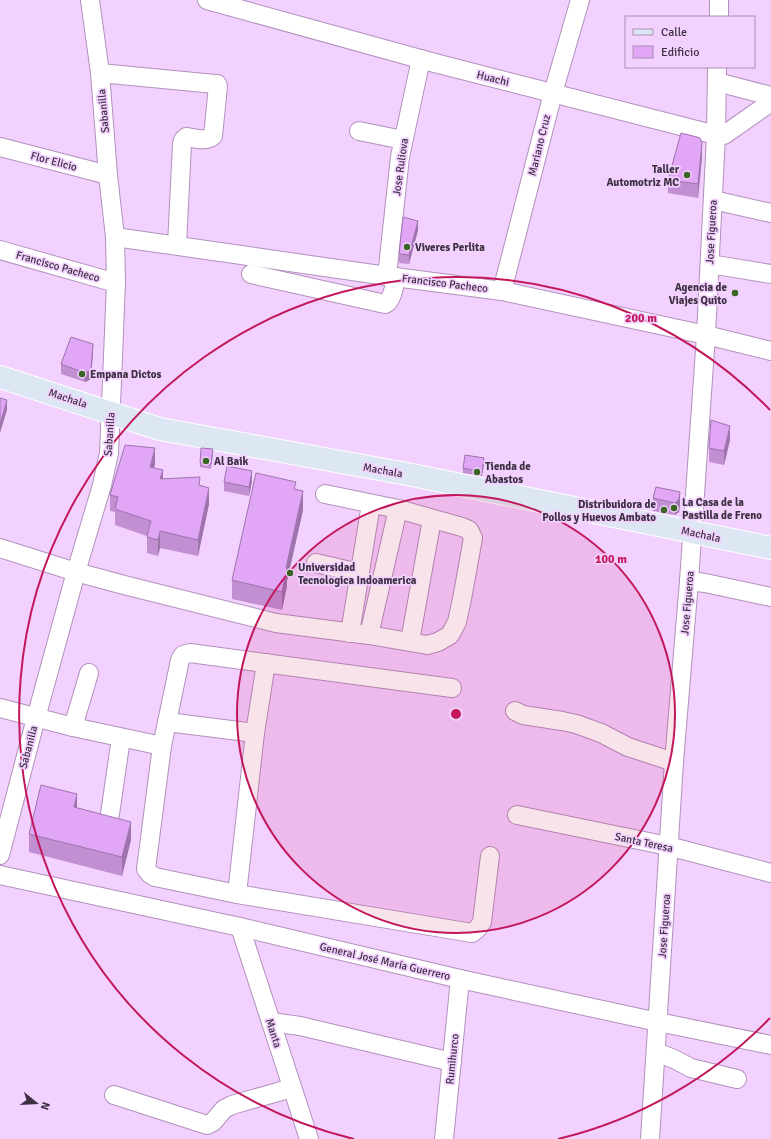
<svg xmlns="http://www.w3.org/2000/svg" width="771" height="1139" viewBox="0 0 771 1139" font-family="Signika,sans-serif">
  <style>
    .lines { fill: none; stroke-linecap: round; stroke-linejoin: round }
    .minor-casing { stroke: #b191bc; stroke-width: 20 }
    .major-casing { stroke: #fff; stroke-width: 24 }
    .minor { stroke: #fff; stroke-width: 18 }
    .major { stroke: #dde6f3; stroke-width: 22 }
    .wall { fill: #c28fd3 }
    .shaded-wall { fill: #9e74ac }
    .building { fill: #e1a6f5; stroke: #9e74ac }
    .ring { fill: none; stroke: #c2185b; stroke-width: 2 }
    .poi-dot { fill: #396624; stroke: #f3d1ff; stroke-width: 1.5 }
    .labels { text-anchor: middle; stroke-width: 3.5; stroke-linejoin: round; paint-order: stroke }
    .street-label { font-size: 11px; fill: #3c2f41; stroke: #f3d1ff }
    .poi-label { font-size: 11px; font-weight: bold; fill: #3c2f41; stroke: #f3d1ff; text-anchor: start }
    .centre { fill: #c2185b; stroke: #f3d1ff; stroke-width: 2 }
    .ring-label { font-size: 12px; text-anchor: middle; font-weight: bold; fill: #c2185b; stroke: #f3d1ff; stroke-width: 3.5; stroke-linejoin: round; paint-order: stroke }
  </style>
  <rect width="100%" height="100%" fill="#f3d1ff"/>
  <g class="lines">
    <g class="minor-casing">
      <g id="minor">
        <path d="M207,0L431,62L716,135H724L771,102"/>
        <path d="M719,17V0"/>
        <path d="M100,73L215,84H217L218,86L213,136C207,142 194,138 186,137L183,140L182,144L177,245"/>
        <path d="M717,82L771,96"/>
        <path d="M359,131L403,140"/>
        <path d="M0,147L108,175"/>
        <path d="M713,200L771,213"/>
        <path d="M115,237L387,276L502,291L706,335L771,351"/>
        <path d="M0,250L116,283"/>
        <path d="M710,264L771,274"/>
        <path d="M251,274L385,304C393,300 394,286 396,277"/>
        <path d="M387,276L400,157L421,59"/>
        <path d="M502,291L553,93L580,0"/>
        <path d="M0,548L76,572L124,585L276,623L369,635L427,645L438,642L450,635L457,622L462,599L473,538L469,530L462,527L398,509L325,494"/>
        <path d="M316,563L359,573"/>
        <path d="M689,581L705,583L771,597"/>
        <path d="M350,633L371,504"/>
        <path d="M369,635L398,509"/>
        <path d="M410,641L432,519"/>
        <path d="M266,663L255,733L237,894L472,933L478,928L482,922L490,856"/>
        <path d="M0,708L73,727L162,746L180,660L183,655L190,653L452,688"/>
        <path d="M515,711L523,715L562,721L576,724L601,733L628,747L674,762"/>
        <path d="M167,722L255,733"/>
        <path d="M73,727L89,673"/>
        <path d="M162,746L146,869L150,874L155,877L237,894"/>
        <path d="M110,814L121,738"/>
        <path d="M517,815L668,846L771,873"/>
        <path d="M0,855L36,718L76,572L102,485L109,453L116,283L115,237L108,175L100,73L90,0"/>
        <path d="M0,875L240,927L460,979L658,1022L771,1045"/>
        <path d="M240,927L309,1139"/>
        <path d="M271,1022L300,1026L452,1062"/>
        <path d="M656,1052L674,1059L691,1068L737,1079"/>
        <path d="M114,1095L207,1125L213,1122L224,1109L232,1105L292,1088"/>
        <path d="M444,1139L460,979"/>
        <path d="M650,1139L674,762L689,581L706,335L716,135L717,67"/>
      </g>
    </g>
    <g class="major-casing">
      <path id="major" d="M0,377L160,429L407,474L771,548"/>
    </g>
    <use href="#minor" class="minor"/>
    <use href="#major" class="major"/>
  </g>
  <g class="wall">
    <path d="M702,157L698,198L668,193V180Z"/>
    <path d="M418,230L409,264L399,263V254Z"/>
    <path d="M93,354L91,379L85,382L61,374V364Z"/>
    <path d="M730,440L724,465L709,462V448Z"/>
    <path d="M213,454L211,469L200,467V463Z"/>
    <path d="M484,463L482,476L463,473V468Z"/>
    <path d="M155,464L154,468L163,479L200,485L209,504L198,556L160,548L158,556L147,553V536L115,525V512L110,511V495Z"/>
    <path d="M252,481L249,496L224,491V482Z"/>
    <path d="M656,487L680,504L679,512L675,515L653,511V498Z"/>
    <path d="M296,490L303,510L287,581V586L282,610L232,599V580Z"/>
    <path d="M77,808L131,840L122,876L29,852V834Z"/>
  </g>
  <g class="shaded-wall">
    <path d="M702,143V157L698,198V184Z"/>
    <path d="M418,221V230L409,264V255Z"/>
    <path d="M93,344L91,379L85,382V373Z"/>
    <path d="M7,400V410L0,433V424Z"/>
    <path d="M730,426V440L724,465V451Z"/>
    <path d="M155,448V464L150,483V467Z"/>
    <path d="M484,458V463L482,476V472Z"/>
    <path d="M163,470V486L160,479Z"/>
    <path d="M252,471V481L249,496V487Z"/>
    <path d="M209,488V504L198,556V540Z"/>
    <path d="M303,491V510L287,581V586L282,610V592L286,568Z"/>
    <path d="M680,492V504L679,512L675,515V503Z"/>
    <path d="M160,531V548L158,556V540Z"/>
    <path d="M77,794V812L74,807Z"/>
    <path d="M131,822V840L122,876V857Z"/>
  </g>
  <g class="building">
    <path d="M681,133L697,137L700,138L702,143L698,184L668,180Z"/>
    <path d="M403,217L418,221L409,255L399,254Z"/>
    <path d="M71,337L93,344L91,370L85,373L61,364Z"/>
    <path d="M0,398L7,400L0,424Z"/>
    <path d="M711,420L730,426L724,451L709,448Z"/>
    <path d="M125,445L155,448L150,467L163,470L160,479L200,477L199,485L209,488L198,540L160,531L158,540L147,537L151,521L115,509L118,497L110,495Z"/>
    <path d="M201,448L213,449L211,464L200,463Z"/>
    <path d="M465,455L484,458L482,472L463,468Z"/>
    <path d="M227,466L252,471L249,487L224,482Z"/>
    <path d="M256,473L296,482L294,489L303,491L286,568H287L282,592L232,580Z"/>
    <path d="M656,487L680,492L679,499L675,503L653,498Z"/>
    <path d="M41,785L77,794L74,807L131,822L122,857L29,834Z"/>
  </g>
  <circle cx="456" cy="714" r="219" fill="#c2185b" fill-opacity=".12"/>
  <g class="ring">
    <circle cx="456" cy="714" r="219"/>
    <path d="M770 1018A437 437 0 0 1 558 1139M354 1139A437 437 0 1 1 770 410"/>
  </g>
  <g class="poi-dot">
    <circle cx="687" cy="175" r="4"/>
    <circle cx="407" cy="247" r="4"/>
    <circle cx="735" cy="293" r="4"/>
    <circle cx="82" cy="374" r="4"/>
    <circle cx="206" cy="461" r="4"/>
    <circle cx="477" cy="472" r="4"/>
    <circle cx="674" cy="508" r="4"/>
    <circle cx="664" cy="510" r="4"/>
    <circle cx="290" cy="573" r="4"/>
  </g>
  <g class="labels">
    <g class="street-label">
      <text transform="translate(493 78) rotate(14)" y="4">Huachi</text>
      <text transform="translate(103 111) rotate(-95)" y="4">Sabanilla</text>
      <text transform="translate(539 145) rotate(-76)" y="4">Mariano Cruz</text>
      <text transform="translate(54 161) rotate(15)" y="4">Flor Elicio</text>
      <text transform="translate(400 167) rotate(-82)" y="4">Jose Ruliova</text>
      <text transform="translate(711 232) rotate(-87)" y="4">Jose Figueroa</text>
      <text transform="translate(58 266) rotate(16)" y="4">Francisco Pacheco</text>
      <text transform="translate(445 283) rotate(7)" y="4">Francisco Pacheco</text>
      <text transform="translate(68 398) rotate(18)" y="4">Machala</text>
      <text transform="translate(109 434) rotate(-86)" y="4">Sabanilla</text>
      <text transform="translate(383 470) rotate(10)" y="4">Machala</text>
      <text transform="translate(701 534) rotate(12)" y="4">Machala</text>
      <text transform="translate(687 603) rotate(-85)" y="4">Jose Figueroa</text>
      <text transform="translate(28 747) rotate(-75)" y="4">Sabanilla</text>
      <text transform="translate(644 842) rotate(12)" y="4">Santa Teresa</text>
      <text transform="translate(664 926) rotate(-86)" y="4">Jose Figueroa</text>
      <text transform="translate(385 961) rotate(13)" y="4">General José María Guerrero</text>
      <text transform="translate(274 1033) rotate(72)" y="4">Manta</text>
      <text transform="translate(452 1059) rotate(-84)" y="4">Rumihurco</text>
    </g>
    <g class="poi-label">
      <text x="679" y="173" text-anchor="end">Taller<tspan x="679" dy="13">Automotriz MC</tspan></text>
      <text x="415" y="251">Viveres Perlita</text>
      <text x="727" y="291" text-anchor="end">Agencia de<tspan x="727" dy="13">Viajes Quito</tspan></text>
      <text x="90" y="378">Empana Dictos</text>
      <text x="214" y="465">Al Baik</text>
      <text x="485" y="470">Tienda de<tspan x="485" dy="13">Abastos</tspan></text>
      <text x="682" y="506">La Casa de la<tspan x="682" dy="13">Pastilla de Freno</tspan></text>
      <text x="656" y="508" text-anchor="end">Distribuidora de<tspan x="656" dy="13">Pollos y Huevos Ambato</tspan></text>
      <text x="298" y="571">Universidad<tspan x="298" dy="13">Tecnologica Indoamerica</tspan></text>
    </g>
  </g>
  <circle cx="456" cy="714" r="6" class="centre"/>
  <g class="ring-label">
    <text x="641" y="322">200 m</text>
    <text x="611" y="563">100 m</text>
  </g>
  <rect x="625" y="16" width="130" height="52" fill="#f3d1ff" stroke="#aa90b3"/>
  <rect x="633" y="29" width="20" height="6" fill="#dde6f3" stroke="#aa90b3"/>
  <text x="661" y="36" font-size="12" fill="#3c2f41">Calle</text>
  <rect x="633" y="46" width="20" height="12" fill="#e1a6f5" stroke="#aa90b3"/>
  <text x="661" y="56" font-size="12" fill="#3c2f41">Edificio</text>
  <g transform="translate(36 1103) rotate(108)" stroke="#f3d1ff" stroke-width="3" paint-order="stroke">
  <path d="M0-3L7 15L0 10L-7 15Z" fill="#3c2f41"/>
  <text y="-6" font-size="11" font-weight="bold" text-anchor="middle" fill="#3c2f41">N</text>
  </g>
</svg>
